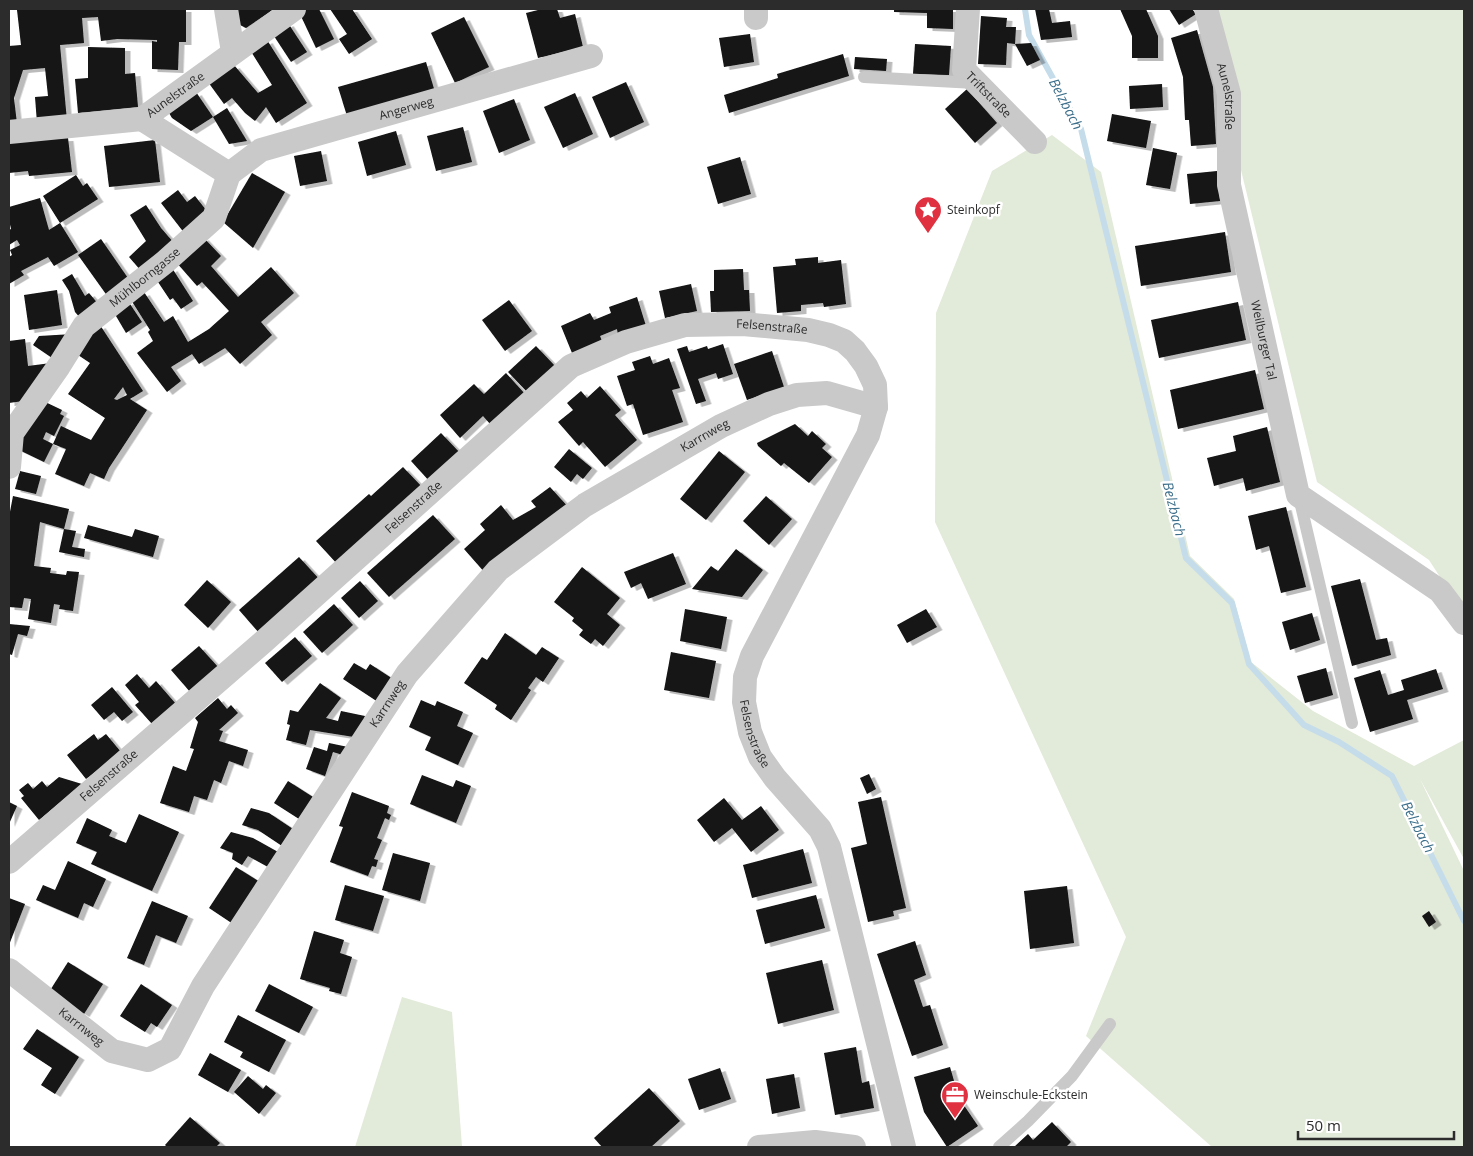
<svg xmlns="http://www.w3.org/2000/svg" width="1473" height="1156" viewBox="0 0 1473 1156" font-family="'Open Sans',sans-serif">
  <style>
    .green { fill: #e2ead9 }
    .lines { fill: none; stroke-linecap: round; stroke-linejoin: round }
    .stream { stroke: #c5dcea; stroke-width: 6 }
    .building { fill: #131313; fill-rule: evenodd; filter: url(#shadow) }
    .service { stroke: #c9c9c9; stroke-width: 12 }
    .minor { stroke: #c9c9c9; stroke-width: 24 }
    .labels { text-anchor: middle; stroke-width: 5; stroke-linejoin: round; paint-order: stroke }
    .street-label { font-size: 12px; fill: #2c2c2c; stroke: #fff }
    .poi-label { font-size: 12px; fill: #2c2c2c; stroke: #fff; text-anchor: start }
    .water-label { font-size: 14px; font-style: italic; fill: #3d6f8b; stroke: #fff }
  </style>
  <defs>
    <filter id="shadow"><feDropShadow dx="5.5" dy="3" stdDeviation="0" flood-color="#0004"/></filter>
  </defs>
  <rect width="100%" height="100%" fill="#fff"/>
  <g class="green">
    <path d="M1214,9H1464V614L1429,560L1317,482L1204,18Z"/>
    <path d="M1052,135L1101,172L1190,556L1234,599L1251,662L1313,711L1414,766L1464,740V859L1420,779L1464,871V1147H1212L1086,1036L1126,937L935,522L936,313L992,171Z"/>
    <path d="M402,997L452,1012L462,1147H355Z"/>
  </g>
  <g class="lines">
    <path class="stream" d="M1025,9L1029,35L1081,129L1186,558L1232,603L1249,664L1304,725L1339,742L1392,776L1464,921"/>
  </g>
  <g class="building">
    <path d="M33,9H186V42H179L178,70L152,69V41L157,42V40L117,39L101,41L98,17L82,18L84,43L60,45L67,121L37,123L35,97L48,96L45,68L23,70L14,98L17,124H9V46L21,45L17,10Z"/>
    <path d="M236,9H274L246,28L238,24Z"/>
    <path d="M305,9H319L334,39L316,48L299,12Z"/>
    <path d="M330,9H352L372,39L349,54L339,39L347,34Z"/>
    <path d="M542,9H557L560,18L575,14L583,47L538,58L526,13Z"/>
    <path d="M894,9H953V29L927,28V13L894,12Z"/>
    <path d="M1035,9H1049L1052,23L1070,21L1072,37L1041,40Z"/>
    <path d="M1120,9H1146L1158,36V58H1132V36Z"/>
    <path d="M1169,9H1192L1196,14L1179,25Z"/>
    <path d="M981,16L1007,18L1006,27H1016L1015,44L1007,43L1006,65L978,64Z"/>
    <path d="M464,17L489,67L455,83L431,33Z"/>
    <path d="M288,23L307,52L291,62L272,33Z"/>
    <path d="M1197,30L1213,87L1216,144L1191,146L1189,120H1185L1183,77L1171,38Z"/>
    <path d="M750,34L754,62L724,67L719,38Z"/>
    <path d="M267,40L307,103L276,123L266,107L255,121L245,113L232,98L224,104L208,82L234,65L258,93L272,85L250,50Z"/>
    <path d="M1031,43L1040,60L1027,66L1015,44Z"/>
    <path d="M915,44L951,46L949,75L913,74Z"/>
    <path d="M88,47L125,48V74L135,73L138,107L78,113L75,79L88,78Z"/>
    <path d="M843,54L849,76L729,113L724,95L778,78L777,74Z"/>
    <path d="M855,57L887,59L886,71L854,69Z"/>
    <path d="M426,62L435,92L347,116L338,87Z"/>
    <path d="M626,82L644,122L610,138L592,97Z"/>
    <path d="M1162,84L1163,107L1130,109L1129,86Z"/>
    <path d="M967,89L997,123L975,143L945,109Z"/>
    <path d="M196,92L213,117L191,131L172,118L169,113Z"/>
    <path d="M575,93L593,134L563,148L544,107Z"/>
    <path d="M514,99L530,140L499,153L483,111Z"/>
    <path d="M227,108L247,141L229,144L213,117Z"/>
    <path d="M1112,114L1151,121L1146,148L1107,141Z"/>
    <path d="M463,127L472,162L436,171L427,136Z"/>
    <path d="M396,131L406,165L367,176L358,142Z"/>
    <path d="M68,138L72,172L29,176L28,171L9,173V140Z"/>
    <path d="M155,140L160,182L109,187L104,146Z"/>
    <path d="M1153,148L1177,153L1170,189L1146,185Z"/>
    <path d="M321,151L327,181L300,186L294,156Z"/>
    <path d="M740,157L751,194L718,204L707,167Z"/>
    <path d="M1217,171L1220,201L1190,204L1187,174Z"/>
    <path d="M252,173L285,192L253,248L223,222Z"/>
    <path d="M76,175L83,186L87,183L98,199L60,223L43,196Z"/>
    <path d="M178,190L187,202L195,196L210,215L185,234L161,203Z"/>
    <path d="M40,198L49,230L60,223L78,252L54,266L48,257L21,271L24,275L9,284V257L12,255L10,250L20,245L17,240L9,245V230L11,229L9,220V207Z"/>
    <path d="M146,205L161,228L174,243L142,272L129,257L146,241L130,215Z"/>
    <path d="M1225,232L1231,272L1141,286L1135,246Z"/>
    <path d="M203,237L221,256L211,266L238,297L271,267L294,293L261,322L272,335L240,364L225,348L199,364L192,354L171,367L181,381L167,392L137,353L153,341L148,332L150,330L131,300L144,292L164,322L173,316L188,342L209,329L229,311L202,282L197,286L176,262Z"/>
    <path d="M101,239L130,281L108,297L78,255Z"/>
    <path d="M818,257V263L841,260L846,304L824,307L823,303L801,305V311L777,313L773,267L796,265L795,259Z"/>
    <path d="M172,268L193,301L181,309L173,298L170,300L156,279Z"/>
    <path d="M743,269L744,290H749L750,311L711,312L710,291H714V270Z"/>
    <path d="M72,274L85,296L89,293L100,306L82,320L75,312L69,291L62,280Z"/>
    <path d="M691,284L697,311L665,318L659,291Z"/>
    <path d="M57,290L62,325L29,330L24,295Z"/>
    <path d="M637,297L646,326L618,335L617,329L600,336L602,341L572,353L561,326L590,313L594,320L611,313L609,307Z"/>
    <path d="M509,300L532,331L505,351L482,320Z"/>
    <path d="M128,301L142,322L126,333L113,311Z"/>
    <path d="M1238,302L1246,340L1159,358L1151,320Z"/>
    <path d="M100,325L143,391L130,399L147,410L109,468L104,479L90,473L84,486L55,474L66,449L53,444L44,462L17,449L41,400L62,410L60,414L64,416L54,436L46,432L43,439L53,444L61,426L91,440L105,418L68,394L90,363L78,355L87,333ZM123,387L127,395L117,400L114,399Z"/>
    <path d="M73,334L55,360L33,345L39,336Z"/>
    <path d="M25,339L28,366L51,363L30,400L9,403V341Z"/>
    <path d="M723,344L733,374L718,379L716,373L698,379L706,401L696,404L677,349L687,346L689,352L707,346L708,349Z"/>
    <path d="M536,346L556,367L528,393L508,372Z"/>
    <path d="M772,351L784,387L747,400L734,364Z"/>
    <path d="M650,356L653,364L669,358L680,388L672,390L683,422L643,435L633,404L627,406L617,376L635,370L632,362Z"/>
    <path d="M1255,370L1264,409L1178,429L1170,390Z"/>
    <path d="M506,373L525,394L491,425L483,416L460,438L440,415L474,384L484,394Z"/>
    <path d="M600,386L621,410L615,415L637,440L605,467L583,442L579,446L558,422L573,410L567,403L581,391L587,398Z"/>
    <path d="M795,424L808,436L812,431L826,444L822,448L832,457L809,483L784,463L781,466L758,446L757,443Z"/>
    <path d="M1267,427L1280,482L1246,491L1243,478L1214,486L1207,458L1236,451L1233,436Z"/>
    <path d="M441,433L462,455L431,483L411,461Z"/>
    <path d="M569,449L592,468L583,479L577,474L571,482L554,467Z"/>
    <path d="M719,451L745,472L706,520L680,499Z"/>
    <path d="M403,467L424,489L339,566L316,541L369,494L371,496Z"/>
    <path d="M20,471L41,476L36,494L15,489Z"/>
    <path d="M550,487L570,509L486,574L464,549L485,530L480,524L501,505L513,520L536,507L531,501Z"/>
    <path d="M13,496L69,509L64,529L40,522L34,566L51,568L50,573L66,575L67,571L79,572L73,611L59,609L60,605L54,604L51,623L28,619L31,599L24,598L22,608L9,607V517Z"/>
    <path d="M766,496L792,519L769,545L743,521Z"/>
    <path d="M1286,507L1306,587L1281,593L1269,546L1256,550L1248,516Z"/>
    <path d="M433,515L455,539L389,597L367,573Z"/>
    <path d="M88,525L132,537L135,529L159,536L153,557L84,538Z"/>
    <path d="M64,529L76,531L72,547L85,549L84,557L59,552Z"/>
    <path d="M736,549L763,570L742,597L692,589L711,566L718,571Z"/>
    <path d="M673,553L686,584L648,599L641,583L631,588L624,572Z"/>
    <path d="M299,557L321,581L260,634L239,610Z"/>
    <path d="M582,567L620,598L607,614L620,625L603,646L595,639L591,644L579,635L583,630L572,621L574,618L554,602Z"/>
    <path d="M1360,579L1376,640L1387,638L1391,655L1352,666L1331,586Z"/>
    <path d="M207,580L231,602L208,628L184,605Z"/>
    <path d="M360,581L378,601L359,618L341,598Z"/>
    <path d="M334,604L353,625L322,653L303,632Z"/>
    <path d="M685,609L727,617L721,649L680,641Z"/>
    <path d="M926,609L937,627L907,643L897,625Z"/>
    <path d="M1312,613L1320,640L1290,650L1282,622Z"/>
    <path d="M9,624L30,626L27,636L18,634L12,655L9,654Z"/>
    <path d="M505,633L536,655L542,647L559,658L543,682L536,677L528,688L531,690L511,720L495,709L497,705L464,683L482,657L487,660Z"/>
    <path d="M295,637L312,656L282,682L265,663Z"/>
    <path d="M199,646L219,668L191,693L171,670Z"/>
    <path d="M671,652L716,661L709,698L664,690Z"/>
    <path d="M354,663L366,670L370,664L393,679L378,702L343,679Z"/>
    <path d="M1326,668L1333,695L1305,703L1297,676Z"/>
    <path d="M1436,669L1443,689L1407,700L1413,719L1370,732L1354,678L1380,670L1388,695L1404,690L1401,680Z"/>
    <path d="M137,674L149,688L156,681L176,704L152,724L135,705L139,702L125,685Z"/>
    <path d="M320,683L341,698L326,718L338,721L341,711L365,716L362,726L354,737L310,730L306,745L286,740L290,725L287,724L290,710L298,712Z"/>
    <path d="M112,687L133,712L122,721L114,712L104,720L91,705Z"/>
    <path d="M218,698L227,709L231,705L238,713L219,730L223,731L219,741L248,750L243,766L229,761L221,783L214,780L207,800L194,796L189,812L160,803L173,766L186,771L194,749L190,748L198,722L195,718Z"/>
    <path d="M421,700L435,706L437,701L463,712L457,726L473,733L458,765L425,750L431,737L409,727Z"/>
    <path d="M94,734L98,740L106,734L121,752L86,779L67,755Z"/>
    <path d="M329,743L348,747L343,755L333,752L325,776L306,769L314,747L327,751Z"/>
    <path d="M869,774L876,789L867,794L860,778Z"/>
    <path d="M422,775L453,787L456,780L471,786L456,823L410,804Z"/>
    <path d="M59,777L82,784L39,820L21,798L24,796L19,790L28,783L33,789L42,781L47,787Z"/>
    <path d="M288,781L313,797L299,819L274,803Z"/>
    <path d="M352,792L389,806L387,813L391,815L389,820L385,818L377,838L382,840L374,859L378,860L376,867L372,866L368,876L330,862L343,827L339,826Z"/>
    <path d="M881,797L906,908L893,911L894,916L868,922L851,848L867,844L858,802Z"/>
    <path d="M724,798L742,820L761,806L779,830L751,852L732,828L714,842L697,820Z"/>
    <path d="M9,802L17,806L9,824Z"/>
    <path d="M251,808L269,813L293,829L282,846L258,830L242,825Z"/>
    <path d="M139,814L179,832L152,891L91,864L97,852L76,843L87,818L112,830L109,836L126,843Z"/>
    <path d="M231,832L253,838L278,852L268,867L248,856L242,865L232,859L233,853L220,848Z"/>
    <path d="M803,849L812,883L752,898L743,865Z"/>
    <path d="M393,853L430,863L420,901L382,890Z"/>
    <path d="M68,861L106,879L93,907L84,903L78,918L36,900L43,885L55,890Z"/>
    <path d="M236,867L260,882L233,924L209,908Z"/>
    <path d="M345,885L384,896L373,931L335,920Z"/>
    <path d="M1067,886L1074,943L1030,949L1024,891Z"/>
    <path d="M816,895L825,928L765,944L756,910Z"/>
    <path d="M9,898L25,904L9,945Z"/>
    <path d="M152,901L188,916L176,943L156,935L144,965L127,958Z"/>
    <path d="M1429,911L1436,922L1429,927L1422,916Z"/>
    <path d="M314,931L344,940L340,953L352,957L341,994L329,991L330,988L300,979Z"/>
    <path d="M915,941L926,975L914,980L923,1007L930,1005L943,1045L912,1056L877,954Z"/>
    <path d="M822,960L834,1010L778,1024L766,973Z"/>
    <path d="M68,962L103,984L84,1014L49,992Z"/>
    <path d="M141,984L172,1005L157,1027L151,1023L145,1032L120,1016Z"/>
    <path d="M269,984L313,1007L299,1033L255,1011Z"/>
    <path d="M238,1015L286,1040L269,1072L240,1057L243,1052L224,1042Z"/>
    <path d="M37,1029L79,1057L55,1094L41,1085L52,1068L23,1049Z"/>
    <path d="M856,1047L862,1083L869,1081L874,1108L835,1115L824,1053Z"/>
    <path d="M210,1053L241,1070L228,1092L198,1075Z"/>
    <path d="M950,1067L959,1098L978,1126L947,1147L924,1112L914,1077Z"/>
    <path d="M720,1068L731,1099L699,1110L688,1079Z"/>
    <path d="M794,1074L800,1108L772,1114L766,1079Z"/>
    <path d="M248,1076L263,1089L266,1085L276,1093L259,1114L234,1092Z"/>
    <path d="M649,1088L680,1121L651,1147H602L594,1138Z"/>
    <path d="M190,1117L220,1143L216,1147H167L165,1145Z"/>
    <path d="M1052,1122L1071,1142L1066,1147H1014L1028,1134L1033,1140Z"/>
  </g>
  <g class="lines">
    <g class="service">
      <path d="M864,77L975,83"/>
      <path d="M1299,497L1352,723"/>
      <path d="M999,1147L1028,1121L1072,1076L1110,1024"/>
    </g>
    <g class="minor">
      <path d="M226,9L233,52"/>
      <path id="s1" d="M968,9L964,70L1035,142"/>
      <path id="s2" d="M1206,9L1229,94V185L1298,495L1440,591L1464,623"/>
      <path d="M756,18V9"/>
      <path d="M142,119L229,174"/>
      <path id="s3" d="M9,132L142,119L294,9"/>
      <path id="s4" d="M229,174L261,150L591,56"/>
      <path id="s5" d="M9,467L12,433L59,366L84,326L165,262L214,218L229,174"/>
      <path id="s6" d="M9,862L262,643L571,366L626,342L685,325L743,324L808,330L829,335L844,341L855,351L866,366L875,385L876,407L868,435L752,656L745,677L744,702L750,732L760,757L775,778L820,829L829,847L904,1147"/>
      <path id="s7" d="M9,970L112,1051L148,1060L170,1049L203,986L407,674L498,570L585,505L721,426L769,404L797,395L827,393L876,407"/>
      <path d="M759,1147L815,1142L854,1147"/>
    </g>
  </g>
  <defs>
    <g id="sight-pin" transform="scale(1.4375)"><path d="M0 17L-7.5 6A9.5 9.5 0 1 1 7.5 6Z" fill="#e03141" stroke="#fff"/><path d="M0-6L1.8-2.2L6-1.7L2.9 1.2L3.7 5.4L0 3.3L-3.7 5.4L-2.9 1.2L-6-1.7L-1.8-2.2Z" fill="#fff"/></g>
    <g id="office-pin" transform="scale(1.4375)"><path d="M0 17L-7.5 6A9.5 9.5 0 1 1 7.5 6Z" fill="#e03141" stroke="#fff"/><path d="M-6-3h4V-5.5h4V-3h4V5H-6ZM-1-4.5V-3h2v-1.5ZM-6 0V1H6V0Z" fill="#fff"/></g>
  </defs>
  <g fill-rule="evenodd">
    <use href="#sight-pin" x="928" y="210"/>
    <use href="#office-pin" x="955" y="1095"/>
  </g>
  <g class="labels">
    <g class="street-label">
      <text dy="4" stroke="none"><textPath href="#s3" startOffset="175">Aunelstraße</textPath></text>
      <text dy="4" stroke="none"><textPath href="#s1" startOffset="96">Triftstraße</textPath></text>
      <text dy="4" stroke="none"><textPath href="#s2" startOffset="90">Aunelstraße</textPath></text>
      <text dy="4" stroke="none"><textPath href="#s4" startOffset="191">Angerweg</textPath></text>
      <text dy="4" stroke="none"><textPath href="#s5" startOffset="241">Mühlborngasse</textPath></text>
      <text dy="4" stroke="none"><textPath href="#s6" startOffset="958">Felsenstraße</textPath></text>
      <text dy="4" stroke="none"><textPath href="#s2" startOffset="338">Weilburger Tal</textPath></text>
      <text dy="4" stroke="none"><textPath href="#s7" startOffset="1022">Karrnweg</textPath></text>
      <text dy="4" stroke="none"><textPath href="#s6" startOffset="538">Felsenstraße</textPath></text>
      <text dy="4" stroke="none"><textPath href="#s7" startOffset="601">Karrnweg</textPath></text>
      <text dy="4" stroke="none"><textPath href="#s6" startOffset="1468">Felsenstraße</textPath></text>
      <text dy="4" stroke="none"><textPath href="#s6" startOffset="132">Felsenstraße</textPath></text>
      <text dy="4" stroke="none"><textPath href="#s7" startOffset="92">Karrnweg</textPath></text>
    </g>
    <g class="poi-label">
      <text x="947" y="214">Steinkopf</text>
      <text x="974" y="1099">Weinschule-Eckstein</text>
    </g>
    <g class="water-label">
      <text transform="translate(1066 104) rotate(62)" y="5">Belzbach</text>
      <text transform="translate(1174 509) rotate(76)" y="5">Belzbach</text>
      <text transform="translate(1418 827) rotate(63)" y="5">Belzbach</text>
    </g>
  </g>
  <rect width="1473" height="1156" fill="none" stroke="#2c2c2c" stroke-width="20"/>
  <path d="M1298 1131v8h156v-8" fill="none" stroke="#2c2c2c" stroke-width="2.5"/>
  <text x="1306" y="1131" font-size="15" fill="#2c2c2c" stroke="#ffffff" stroke-width="4" paint-order="stroke">50 m</text>
</svg>
